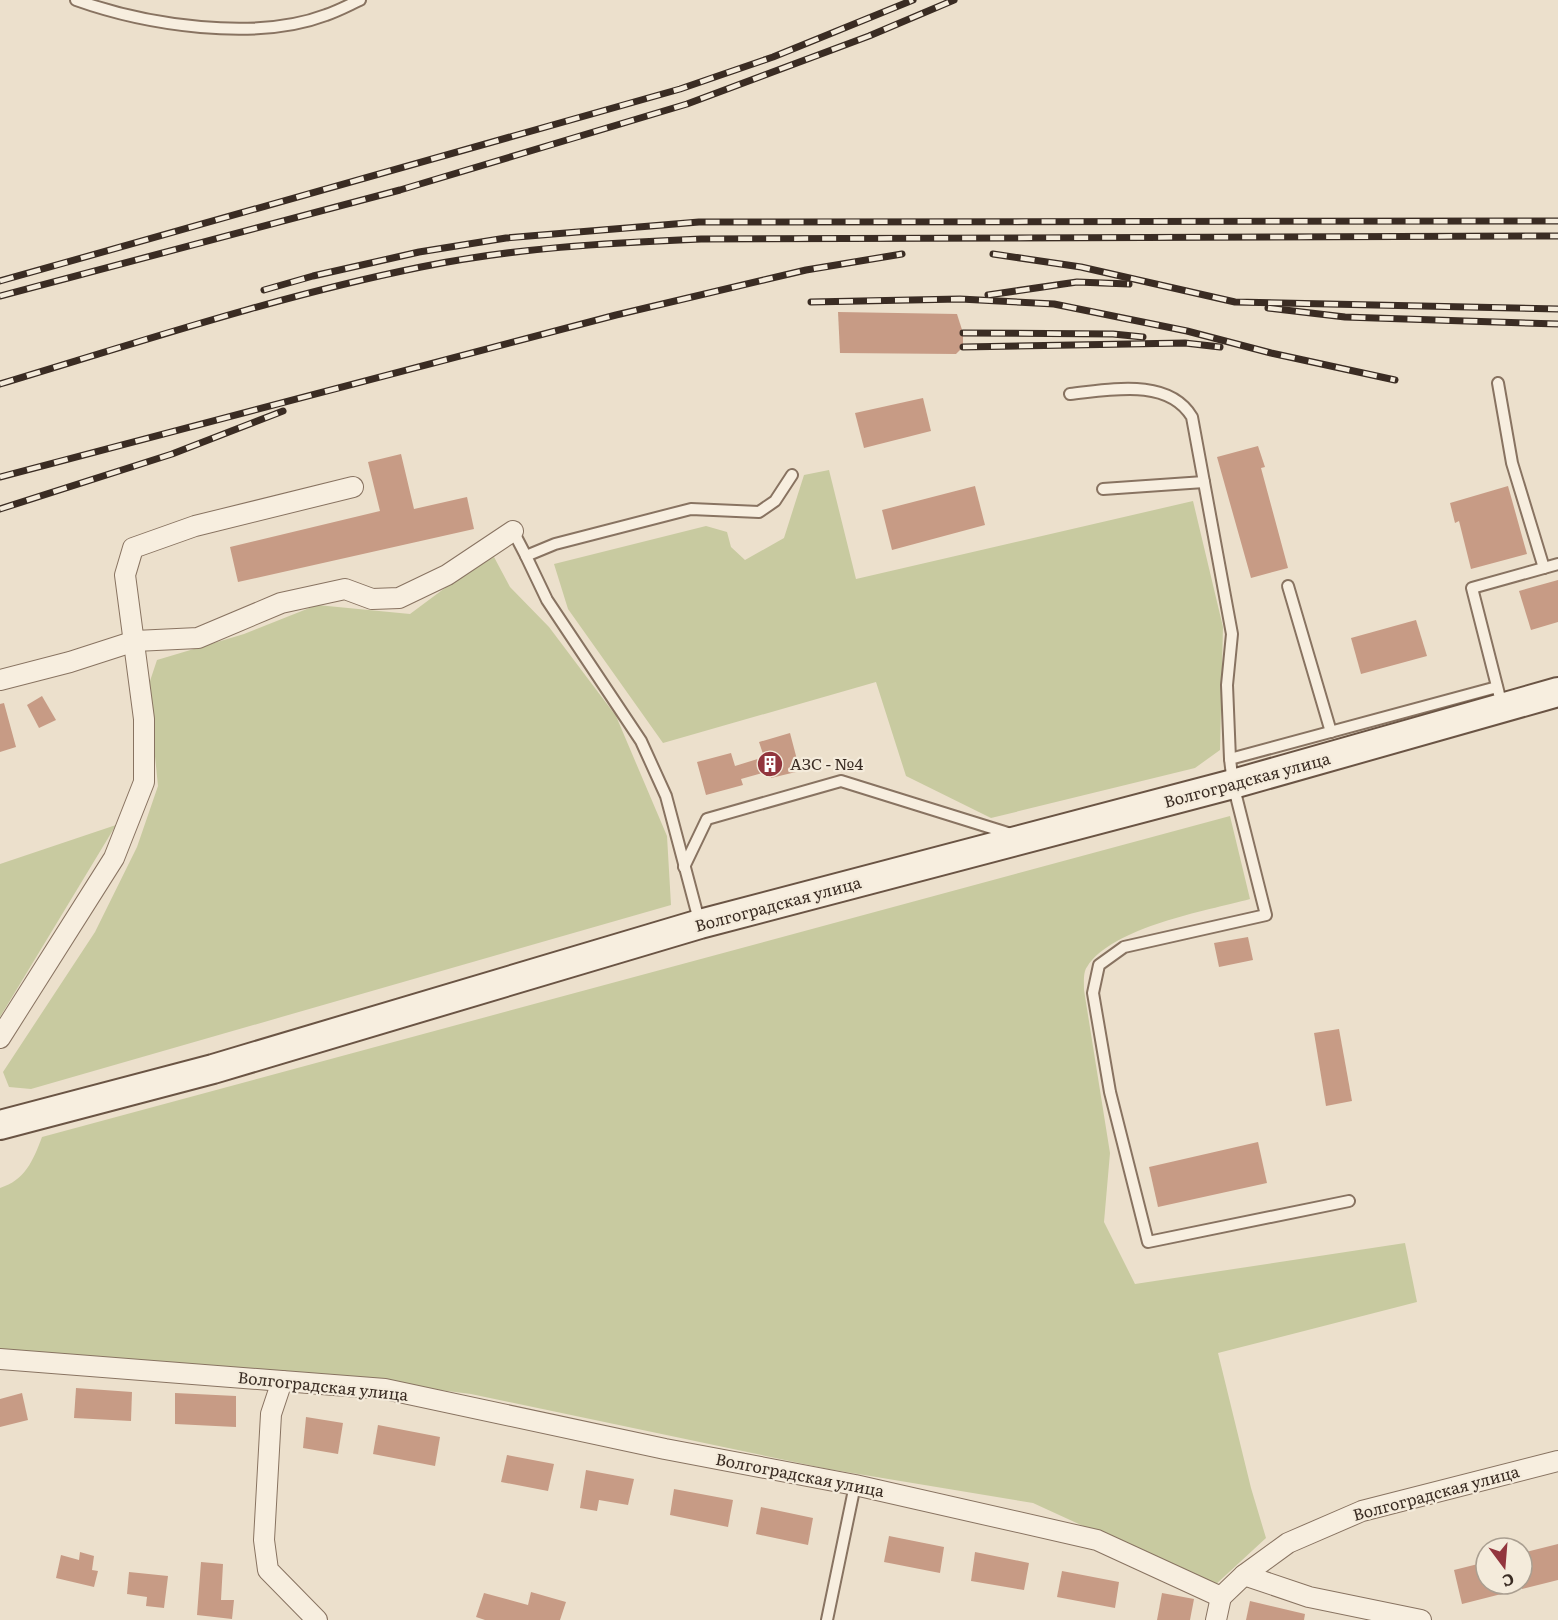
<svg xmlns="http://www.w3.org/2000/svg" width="1558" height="1620" viewBox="0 0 1558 1620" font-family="Literata,serif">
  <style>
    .green { fill: #c8caa0 }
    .building { fill: #c79b85 }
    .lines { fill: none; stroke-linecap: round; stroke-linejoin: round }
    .service-casing { stroke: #887361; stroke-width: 14 }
    .minor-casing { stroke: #887361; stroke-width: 22 }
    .secondary-casing { stroke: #6a5444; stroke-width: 32 }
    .service { stroke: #f7eedf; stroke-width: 10 }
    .minor { stroke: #f7eedf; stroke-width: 20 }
    .secondary { stroke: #f7eedf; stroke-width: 28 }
    .rail-casing { stroke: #3a2c23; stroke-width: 7 }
    .rail { stroke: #f4ebdb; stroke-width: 4.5; stroke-dasharray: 14; stroke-linecap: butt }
    .labels { text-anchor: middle; stroke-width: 4.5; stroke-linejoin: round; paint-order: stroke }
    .poi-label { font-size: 16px; fill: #3a2c23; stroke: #f4ebdb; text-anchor: start }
    .street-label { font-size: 16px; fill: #3a2c23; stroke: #f4ebdb }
  </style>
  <rect width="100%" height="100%" fill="#ece0cc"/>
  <g class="green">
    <path d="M829,470L856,579L1193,501L1223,627L1220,750L1195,768L991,818L906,776L876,682L663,743L568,609L554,564L706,526L727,532L731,547L745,560L784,538L804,475Z"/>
    <path d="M494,557L510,587L549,627L616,716L667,836L671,905L31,1089L9,1087L3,1072L95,932L137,847L158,786L148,687L157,660L244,634L317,605L410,614L457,579Z"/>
    <path d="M1230,816L1250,899C1206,911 1112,927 1087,967C1083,972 1084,983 1084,990L1110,1153L1104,1222L1135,1284L1405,1243L1417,1302L1218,1353L1251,1488L1266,1538L1214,1586L1033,1503L828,1469L471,1394L335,1377L0,1350V1188C25,1180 33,1161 42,1137Z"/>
    <path d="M116,825L0,1017V864Z"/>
  </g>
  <g class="building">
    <path d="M838,312L957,314L963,333V347L956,354L840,353Z"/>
    <path d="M923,398L931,431L864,448L855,413Z"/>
    <path d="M1258,446L1265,467L1261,468L1288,568L1251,578L1217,457Z"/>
    <path d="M401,454L414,509L467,497L474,529L238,582L230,547L380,511L368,462Z"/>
    <path d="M975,486L985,525L892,550L882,510Z"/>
    <path d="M1508,486L1527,554L1471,569L1459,521L1455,523L1450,503Z"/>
    <path d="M1558,580V622L1531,630L1519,591Z"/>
    <path d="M1416,620L1427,656L1361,674L1351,638Z"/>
    <path d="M42,696L56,720L39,728L27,705Z"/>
    <path d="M4,703L16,747L0,752V704Z"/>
    <path d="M790,733L800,771L771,778L769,771L741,779L743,785L706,795L697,762L731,753L735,766L764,757L759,742Z"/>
    <path d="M1248,937L1253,960L1219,967L1214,943Z"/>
    <path d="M1339,1029L1352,1101L1326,1106L1314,1033Z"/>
    <path d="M1258,1142L1267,1183L1158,1207L1149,1167Z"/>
    <path d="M76,1388L132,1392L131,1421L74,1418Z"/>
    <path d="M22,1393L28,1420L0,1427V1399Z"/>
    <path d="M175,1393L236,1396V1427L175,1424Z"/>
    <path d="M306,1417L343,1423L338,1454L303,1448Z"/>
    <path d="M378,1425L440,1437L435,1466L373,1454Z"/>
    <path d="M507,1455L554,1464L548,1491L501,1482Z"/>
    <path d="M586,1470L634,1479L628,1505L599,1500L597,1511L580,1508Z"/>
    <path d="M674,1489L733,1500L728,1527L670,1515Z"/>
    <path d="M761,1507L813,1518L808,1545L756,1534Z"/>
    <path d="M889,1536L944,1547L940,1573L884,1562Z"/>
    <path d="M1558,1544V1580L1522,1589V1553Z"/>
    <path d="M80,1552L94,1556L92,1570L98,1571L94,1587L56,1578L61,1555L79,1560Z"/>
    <path d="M975,1552L1029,1563L1024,1590L971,1581Z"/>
    <path d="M201,1562L223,1564L221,1600H234L232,1619L197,1615Z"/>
    <path d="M1486,1562V1584H1520L1521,1589L1462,1604L1454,1570Z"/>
    <path d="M1062,1571L1119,1582L1115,1608L1057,1597Z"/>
    <path d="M129,1572L168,1576L164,1608L146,1606L147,1597L127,1594Z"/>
    <path d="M531,1592L566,1602L560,1620H485L476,1617L484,1593L528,1605Z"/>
    <path d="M1162,1593L1194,1599L1190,1620H1157Z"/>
    <path d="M1250,1601L1305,1614L1304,1620H1246Z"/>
  </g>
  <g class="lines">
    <g class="service-casing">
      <g id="service">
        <path d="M76,0C146,25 255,42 326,15C338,11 349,5 360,0"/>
        <path d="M1498,383L1512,463L1544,568"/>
        <path d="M1070,394C1109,390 1168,377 1192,417L1232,634L1227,685L1230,759"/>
        <path d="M1103,489L1204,482"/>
        <path d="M513,531L526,556L555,544L691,509L759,512L775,501L792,475"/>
        <path d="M526,556L547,600L641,741L666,796L700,924"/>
        <path d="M1288,586L1331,732"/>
        <path d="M1499,694L1472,588L1558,564"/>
        <path d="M684,867L707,819L841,781L1011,834"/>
        <path d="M1349,1201L1148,1242L1110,1092L1093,993L1099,965L1124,947L1266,915L1233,784L1230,759L1497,687"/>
        <path d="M827,1620L855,1485"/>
      </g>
    </g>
    <g class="minor-casing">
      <g id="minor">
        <path d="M0,680L70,662L135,641L198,638L281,603L345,589L372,599L399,598L447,575L513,531"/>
        <path d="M0,1038L114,858L144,782V719L125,575L133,548L195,526L353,487"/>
        <path d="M0,1359L385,1389L665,1449L855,1485L1097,1540L1221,1597L1244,1575L1288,1543L1362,1511L1558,1461"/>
        <path d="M282,1381L271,1414L264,1540L268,1570L317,1620"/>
        <path d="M1244,1575L1309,1597L1421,1620"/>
        <path d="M1216,1620L1221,1597"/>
      </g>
    </g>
    <g class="secondary-casing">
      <path id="secondary" d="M0,1125L213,1069L700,924L1233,784L1558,692"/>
    </g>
    <use href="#service" class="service"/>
    <use href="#minor" class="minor"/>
    <use href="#secondary" class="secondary"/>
    <g class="rail-casing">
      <g id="rail">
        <path d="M993,254L1081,267L1235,302L1558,309"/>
        <path d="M0,281L680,89L773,57L913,0"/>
        <path d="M264,290L313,276L419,252L506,238L699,222L1558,221"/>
        <path d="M988,295L1077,282L1129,284"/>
        <path d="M0,296L400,190L687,104L869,36L954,0"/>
        <path d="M811,302L960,299L1054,304L1187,331L1271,353L1395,380"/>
        <path d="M1268,308L1345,317L1558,324"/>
        <path d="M963,333L1113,334L1143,337"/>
        <path d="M963,347L1185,343L1220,347"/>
        <path d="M0,384C139,342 278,296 421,267C513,248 607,243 701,239L1558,236"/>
        <path d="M0,477L616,315L806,270L902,254"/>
        <path d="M0,509L172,454L283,411"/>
      </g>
    </g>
    <use href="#rail" class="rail"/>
  </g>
  <defs>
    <g id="building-disc" transform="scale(1.35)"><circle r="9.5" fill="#92353d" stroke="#f4ebdb"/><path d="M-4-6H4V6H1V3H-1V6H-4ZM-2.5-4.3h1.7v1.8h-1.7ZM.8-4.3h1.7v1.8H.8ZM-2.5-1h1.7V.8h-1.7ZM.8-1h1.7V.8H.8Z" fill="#fff"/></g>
  </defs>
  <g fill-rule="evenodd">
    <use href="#building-disc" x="770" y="764"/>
  </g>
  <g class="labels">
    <g class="poi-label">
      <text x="790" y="770">АЗС - №4</text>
    </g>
    <g class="street-label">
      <text transform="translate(1247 780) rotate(-15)" y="6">Волгоградская улица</text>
      <text transform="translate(778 904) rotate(-15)" y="6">Волгоградская улица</text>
      <text transform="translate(323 1386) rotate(6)" y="6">Волгоградская улица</text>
      <text transform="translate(800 1475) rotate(11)" y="6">Волгоградская улица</text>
      <text transform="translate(1436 1493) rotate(-15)" y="6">Волгоградская улица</text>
    </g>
  </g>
  <g transform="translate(1504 1566) rotate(164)"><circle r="28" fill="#f4ebdb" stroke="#aa9f91" stroke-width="1.5"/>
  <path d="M0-4.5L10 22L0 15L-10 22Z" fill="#92353d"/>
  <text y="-9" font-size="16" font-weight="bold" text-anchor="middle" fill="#3a2c23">С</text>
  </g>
</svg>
